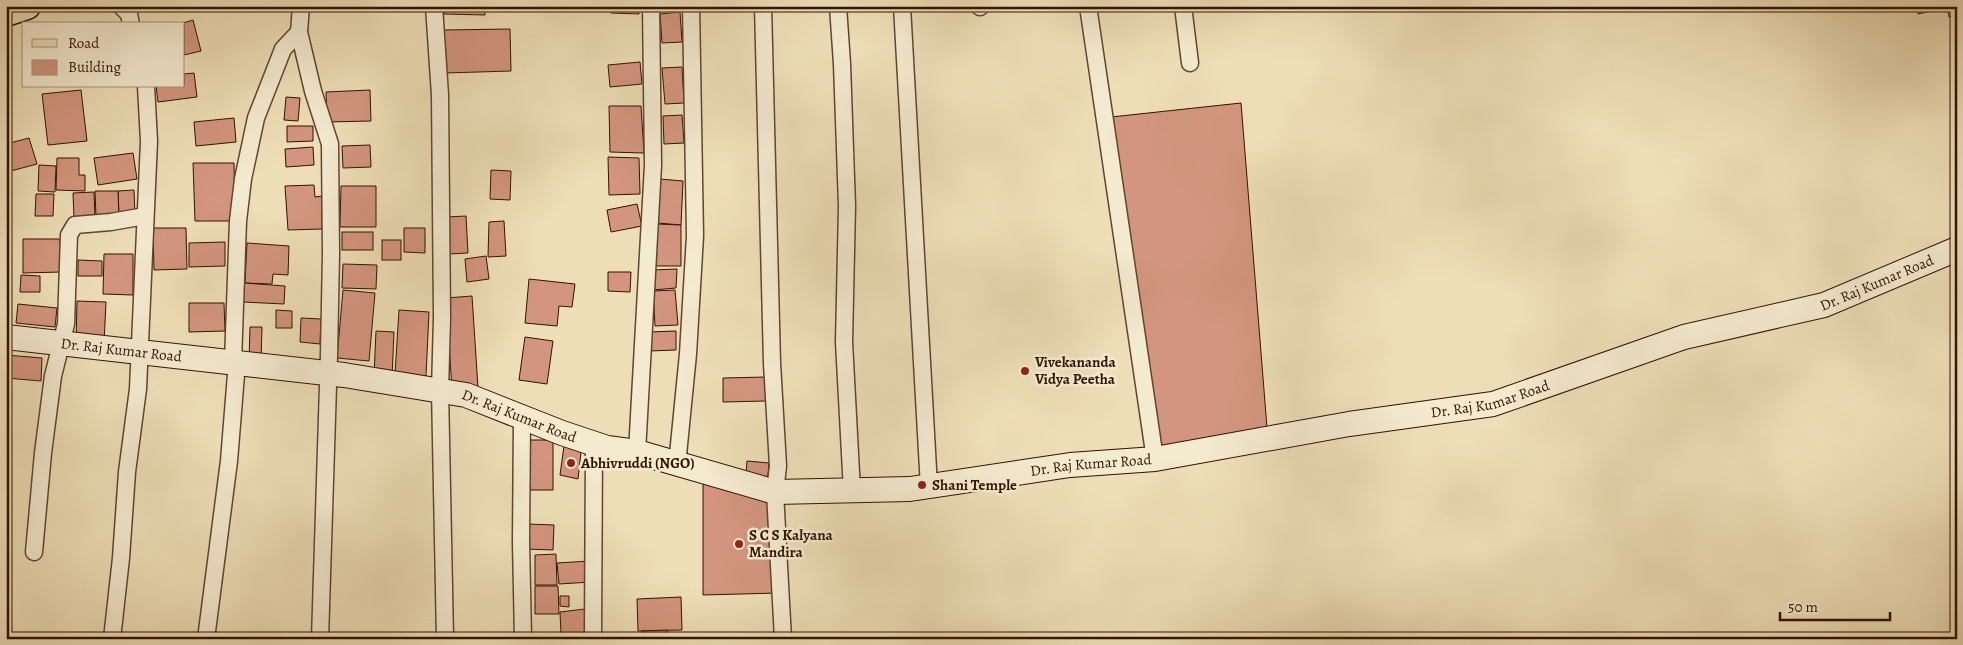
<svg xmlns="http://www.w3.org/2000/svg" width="1963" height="645" viewBox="0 0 1963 645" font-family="Alegreya,serif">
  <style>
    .building { fill: #d3957f; stroke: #301300 }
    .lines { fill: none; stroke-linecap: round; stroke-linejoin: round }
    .street-casing { stroke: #60462e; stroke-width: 19 }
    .secondary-casing { stroke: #301300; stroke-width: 26 }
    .primary-casing { stroke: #301300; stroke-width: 29 }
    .street { stroke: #f4ead0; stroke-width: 16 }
    .secondary { stroke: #f4ead0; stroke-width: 24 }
    .primary { stroke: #eedeb7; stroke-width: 26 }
    .poi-dot { fill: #8f2418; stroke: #f4ead0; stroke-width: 2 }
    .labels { text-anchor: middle; stroke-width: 5; stroke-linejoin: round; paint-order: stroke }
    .street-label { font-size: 15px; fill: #301300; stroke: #f4ead0 }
    .poi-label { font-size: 15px; font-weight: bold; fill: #301300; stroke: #f4ead0; text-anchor: start }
  </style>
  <rect width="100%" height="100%" fill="#eedeb7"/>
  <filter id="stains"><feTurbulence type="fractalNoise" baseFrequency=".004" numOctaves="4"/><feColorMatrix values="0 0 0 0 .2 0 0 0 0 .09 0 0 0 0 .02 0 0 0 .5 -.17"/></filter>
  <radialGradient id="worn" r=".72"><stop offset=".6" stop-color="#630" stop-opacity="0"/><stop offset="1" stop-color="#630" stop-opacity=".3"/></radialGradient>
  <g class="building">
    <path d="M444,6H485V15L444,14Z"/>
    <path d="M611,6H639V14L611,13Z"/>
    <path d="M1916,6H1938V10L1918,14Z"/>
    <path d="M1947,6H1957V16L1949,17Z"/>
    <path d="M680,12L682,42L662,43L660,14Z"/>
    <path d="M193,20L201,51L184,55V24H180Z"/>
    <path d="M510,29L511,71L445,73L444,30Z"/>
    <path d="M640,62L642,84L610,87L608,65Z"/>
    <path d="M682,67L684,103L665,104L662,68Z"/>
    <path d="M194,73L197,97L158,102L156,86H184V74Z"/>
    <path d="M81,90L87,141L48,145L42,94Z"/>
    <path d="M370,90L371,121L327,122L326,92Z"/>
    <path d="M286,97L300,98L298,121L284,120Z"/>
    <path d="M1241,103L1268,440L1155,459L1102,118Z"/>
    <path d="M609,106H641L644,153L610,152Z"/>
    <path d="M682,115L684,143L664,144L663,116Z"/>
    <path d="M234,118L236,142L196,146L194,122Z"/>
    <path d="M287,126H313V141L287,142Z"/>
    <path d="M29,138L37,164L7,172L6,144Z"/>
    <path d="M370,145L371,167L343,168L342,146Z"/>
    <path d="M313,147L314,165L286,167L285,149Z"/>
    <path d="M133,153L137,179L98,185L94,158Z"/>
    <path d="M608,157L639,158L640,194L609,195Z"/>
    <path d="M57,158H79V175H85V191L56,190Z"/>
    <path d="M193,163H234L235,221H195Z"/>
    <path d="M39,165L56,166L55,192L38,191Z"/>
    <path d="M491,170L511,171L510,200L490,199Z"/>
    <path d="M660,179L683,181L681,225L658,223Z"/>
    <path d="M314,185L315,197L322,196V229L288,230L285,186Z"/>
    <path d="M341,186H376V227H340Z"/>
    <path d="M134,190L135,216L119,217L118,191Z"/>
    <path d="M95,191H118L119,217H96Z"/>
    <path d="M94,192L95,218H74L73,193Z"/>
    <path d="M36,194H54L53,216H35Z"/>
    <path d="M637,204L642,226L611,232L607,210Z"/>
    <path d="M466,216L468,253L448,254L446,217Z"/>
    <path d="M504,221L506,256L488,257L489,222Z"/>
    <path d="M657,224L681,225V266H656Z"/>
    <path d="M153,228H186L187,269L154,270Z"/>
    <path d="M404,228H425V253L404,252Z"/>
    <rect x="342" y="232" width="31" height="18"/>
    <path d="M23,239H60L61,272L23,273Z"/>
    <rect x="382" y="240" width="19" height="20"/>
    <path d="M225,242V266L189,267V243Z"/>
    <path d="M247,243L289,246L288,275L273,274L272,284L245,283Z"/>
    <path d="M104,254H133V295L103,294Z"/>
    <path d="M486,256L489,279L467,282L465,259Z"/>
    <path d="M78,260L102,261V276H78Z"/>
    <path d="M343,264L377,265L376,289L342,288Z"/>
    <path d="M677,269L676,288L653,290L652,270Z"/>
    <path d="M608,272H631L630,292L608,291Z"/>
    <path d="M21,275L40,276V292H20Z"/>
    <path d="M529,279L575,284L572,307L559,306L557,326L525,323Z"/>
    <path d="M244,283L285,286L284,304L243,302Z"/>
    <path d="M343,290L375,293L369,361L337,358Z"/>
    <path d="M675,290L678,325L655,326L653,291Z"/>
    <path d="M472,296L478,388L452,389L446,298Z"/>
    <path d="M77,301L106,302L104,343L76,342Z"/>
    <path d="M189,303H224L225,331L189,332Z"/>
    <path d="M18,304L57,308L55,327L16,323Z"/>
    <path d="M276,310L292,311V328H276Z"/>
    <path d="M399,310L429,312L426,376L395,374Z"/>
    <path d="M301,318L321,319L320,344L300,342Z"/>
    <path d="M250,327H262L261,362L249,361Z"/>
    <path d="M376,331L394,332L392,377L374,376Z"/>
    <path d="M676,331V350L649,351L648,332Z"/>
    <path d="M525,337L553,341L547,384L519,380Z"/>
    <path d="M6,355L42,358L41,381L6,378Z"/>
    <path d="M766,377V401L723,402V378Z"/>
    <path d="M524,440H553V490H525Z"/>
    <path d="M564,446L581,452L578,479L560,475Z"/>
    <path d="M747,461L769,463L767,487L745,485Z"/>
    <path d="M703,475L770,496L778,593L703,595Z"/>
    <path d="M527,524L554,525L553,550L526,549Z"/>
    <path d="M556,554L557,585H535V555Z"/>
    <path d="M590,561L591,582L559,584L557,563Z"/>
    <path d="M535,586H558L559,614H535Z"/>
    <path d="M560,596H569V607L560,606Z"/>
    <path d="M681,597L682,630L638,631L637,599Z"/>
    <path d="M585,609L587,633L561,635L560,612Z"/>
    <path d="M667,630L668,639H642V631Z"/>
    <path d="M580,634L581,639H556L555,636Z"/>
  </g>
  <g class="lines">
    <g class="street-casing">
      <g id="street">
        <path d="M121,6L129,14L131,24"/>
        <path d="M301,6L299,32L313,91L330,144L331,254L329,354L320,639"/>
        <path d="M434,6L440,95L442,318L440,390L445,639"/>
        <path d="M763,6L772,363L778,466L775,492L783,639"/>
        <path d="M838,6L842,64L847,206L844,342L852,491"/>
        <path d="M902,6L929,487"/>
        <path d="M980,6V7"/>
        <path d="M1088,6L1155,459"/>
        <path d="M1183,6L1190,63"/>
        <path d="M233,362L238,221L243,179L256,118L283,49L299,32"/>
        <path d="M522,417L521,542L523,639"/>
        <path d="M637,452L653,165L651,6"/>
        <path d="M677,465L688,354L695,236L691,6"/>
        <path d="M34,552L43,453L53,376L66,324L69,235L75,225L111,222L145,216"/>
        <path d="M112,639L121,558L127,472L138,389L149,141L146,86"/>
        <path d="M206,639L229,461L237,362"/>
        <path d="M593,639L594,444"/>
      </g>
    </g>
    <g class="secondary-casing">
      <g id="secondary">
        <path id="s1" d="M6,337L344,375L466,395L562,433L607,448L637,452L775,492L910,489L1070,465L1155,459L1349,424L1493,404L1684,337L1824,305L1957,249"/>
      </g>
    </g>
    <g class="primary-casing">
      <path id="primary" d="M6,13L27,6"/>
    </g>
    <use href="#street" class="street"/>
    <use href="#secondary" class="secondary"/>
    <use href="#primary" class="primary"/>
  </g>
  <g class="poi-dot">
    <circle cx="1025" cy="371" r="5"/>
    <circle cx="571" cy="463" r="5"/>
    <circle cx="922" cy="485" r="5"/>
    <circle cx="739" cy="544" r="5"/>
  </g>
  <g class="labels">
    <g class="street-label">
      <text dy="5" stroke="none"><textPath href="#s1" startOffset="1916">Dr. Raj Kumar Road</textPath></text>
      <text dy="5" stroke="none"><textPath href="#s1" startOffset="116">Dr. Raj Kumar Road</textPath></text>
      <text dy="5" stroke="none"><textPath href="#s1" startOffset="1511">Dr. Raj Kumar Road</textPath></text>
      <text dy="5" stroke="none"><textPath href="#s1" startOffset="521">Dr. Raj Kumar Road</textPath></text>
      <text dy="5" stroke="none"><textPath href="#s1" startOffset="1106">Dr. Raj Kumar Road</textPath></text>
    </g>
    <g class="poi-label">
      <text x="1035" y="367">Vivekananda<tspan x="1035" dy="17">Vidya Peetha</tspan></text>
      <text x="581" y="468">Abhivruddi (NGO)</text>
      <text x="932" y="490">Shani Temple</text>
      <text x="749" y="540">S C S Kalyana<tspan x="749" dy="17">Mandira</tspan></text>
    </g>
  </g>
  <rect width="1963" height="645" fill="none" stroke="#eedeb7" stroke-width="25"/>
  <rect x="8" y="8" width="1948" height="630" fill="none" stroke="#301300" stroke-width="2.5"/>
  <rect x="12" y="12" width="1938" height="620" fill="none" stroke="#301300"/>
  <rect x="22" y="22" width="162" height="65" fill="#f4ead0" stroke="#a6947d"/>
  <rect x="32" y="39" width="25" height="8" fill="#eedeb7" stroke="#a6947d"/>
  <text x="68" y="48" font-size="15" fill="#301300">Road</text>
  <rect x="32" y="60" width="25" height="15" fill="#d3957f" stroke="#a6947d"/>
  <text x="68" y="72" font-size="15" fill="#301300">Building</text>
  <path d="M1780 612v8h110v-8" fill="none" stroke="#301300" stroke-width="2.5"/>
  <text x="1788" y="612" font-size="15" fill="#301300" stroke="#f4ead0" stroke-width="4" paint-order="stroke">50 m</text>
  <rect width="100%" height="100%" filter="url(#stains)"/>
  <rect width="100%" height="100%" fill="url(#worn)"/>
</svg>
